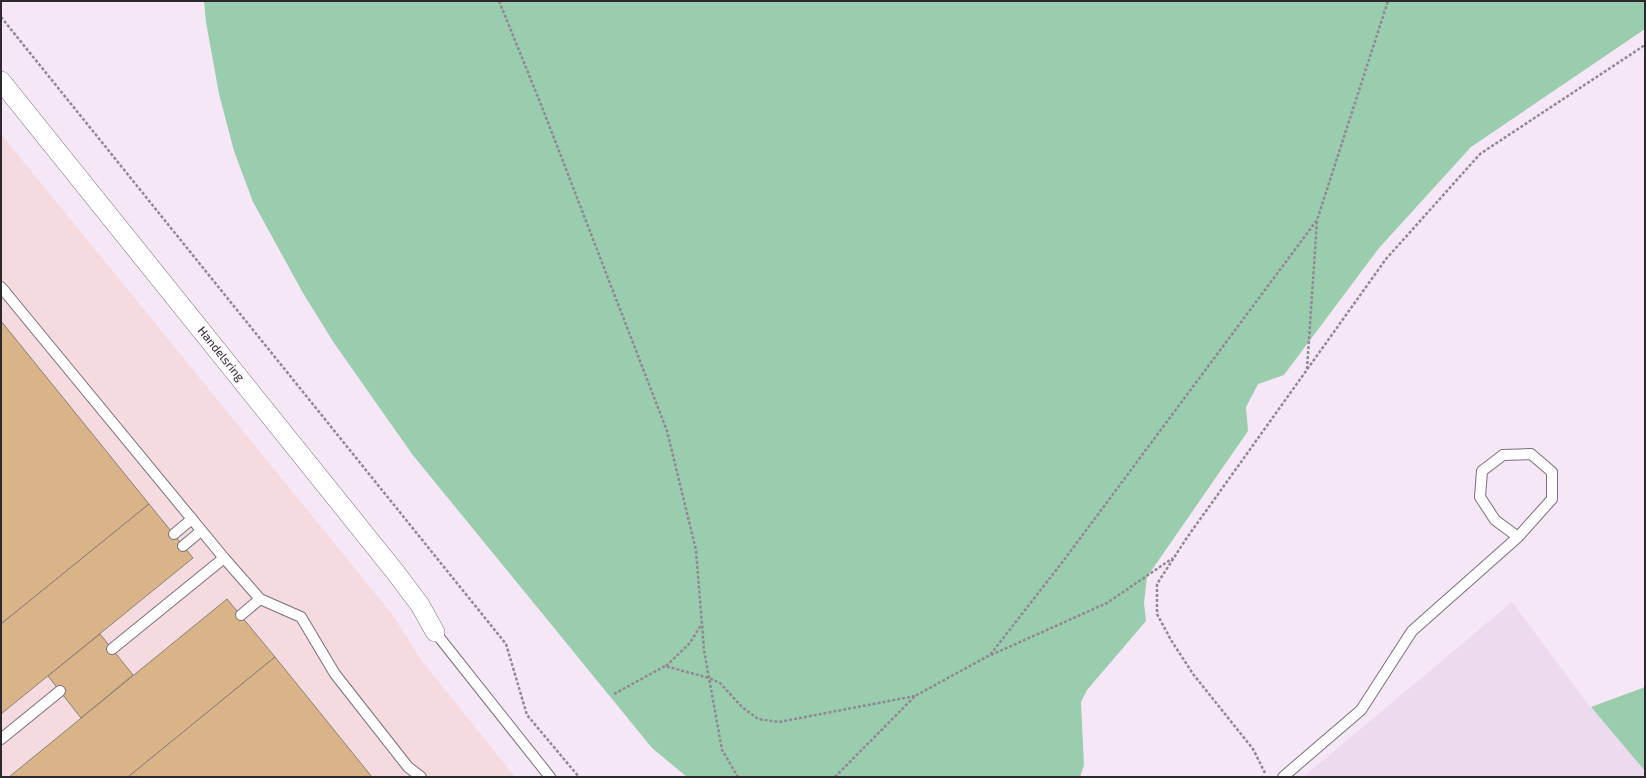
<svg xmlns="http://www.w3.org/2000/svg" width="1646" height="778" viewBox="0 0 1646 778" font-family="'Exo 2',sans-serif">
  <style>
    .commercial { fill: #f5dbdf }
    .built { fill: #eddaef }
    .green { fill: #9acdad }
    .building { fill: #dab489; stroke: #8b7f72 }
    .lines { fill: none; stroke-linecap: round; stroke-linejoin: round }
    .lane-casing { stroke: #7b6f7c; stroke-width: 12 }
    .street-casing { stroke: #7b6f7c; stroke-width: 20 }
    .path { stroke: #928893; stroke-width: 2.5; stroke-dasharray: 3 2; stroke-linecap: butt }
    .lane { stroke: #fff; stroke-width: 10 }
    .street { stroke: #fff; stroke-width: 19 }
    .labels { text-anchor: middle; stroke-width: 3.5; stroke-linejoin: round; paint-order: stroke }
    .street-label { font-size: 12px; fill: #2d282e; stroke: #fdf8fe }
  </style>
  <rect width="100%" height="100%" fill="#f5e7f6"/>
  <path class="commercial" d="M1,134L392,614L422,661L515,777H1Z"/>
  <path class="built" d="M1512,602L1591,708L1645,771V777H1303Z"/>
  <g class="green">
    <path d="M204,1H1645V29L1471,147L1379,248L1284,375L1258,384L1246,407L1248,431L1147,577L1144,603L1146,621L1087,690L1081,702L1084,765L1080,777H687L652,748L412,454L334,343L303,293L253,202L234,151L219,94L206,22Z"/>
    <path d="M1645,687V771L1591,707Z"/>
  </g>
  <g class="building">
    <path d="M1,321L149,504L1,624Z"/>
    <path d="M149,504L193,558L1,714V624Z"/>
    <path d="M227,599L275,657L128,777H9Z"/>
    <path d="M100,634L133,675L81,718L48,676Z"/>
    <path d="M275,657L372,777H128Z"/>
  </g>
  <g class="lines">
    <g class="lane-casing">
      <g id="lane">
        <path d="M1,287L224,558L260,599L301,617L335,674L408,767L421,777"/>
        <path d="M174,534L192,519"/>
        <path d="M183,546L201,531"/>
        <path d="M241,615L260,599"/>
        <path d="M435,632L550,777"/>
        <path d="M112,649L224,558"/>
        <path d="M1,739L60,691"/>
        <path d="M1283,777L1361,710L1412,631L1518,537L1552,499V472L1531,454L1503,455L1482,471L1480,497L1495,520L1518,537"/>
      </g>
    </g>
    <g class="street-casing">
      <path id="street" d="M1,81L396,573L420,605L435,632"/>
    </g>
    <g class="path">
      <path d="M499,1L542,107L667,431L696,550L704,650L722,750L738,777"/>
      <path d="M1,17L506,644L527,715L579,777"/>
      <path d="M1307,369L1317,221"/>
      <path d="M991,655L1107,603L1173,558"/>
      <path d="M666,666L690,643L701,625"/>
      <path d="M614,694L665,666L709,678L720,683L742,707L758,719L779,722L915,696"/>
      <path d="M1265,773L1253,749L1193,674L1171,640L1157,614V584L1186,539L1386,259L1480,154L1645,45"/>
      <path d="M835,777L915,696L990,655L1064,560L1317,220L1388,1"/>
    </g>
    <use href="#lane" class="lane"/>
    <use href="#street" class="street"/>
  </g>
  <g class="labels">
    <g class="street-label">
      <text transform="translate(221 354) rotate(51)" y="4">Handelsring</text>
    </g>
  </g>
  <rect width="1646" height="778" fill="none" stroke="#2d282e" stroke-width="4"/>
</svg>
